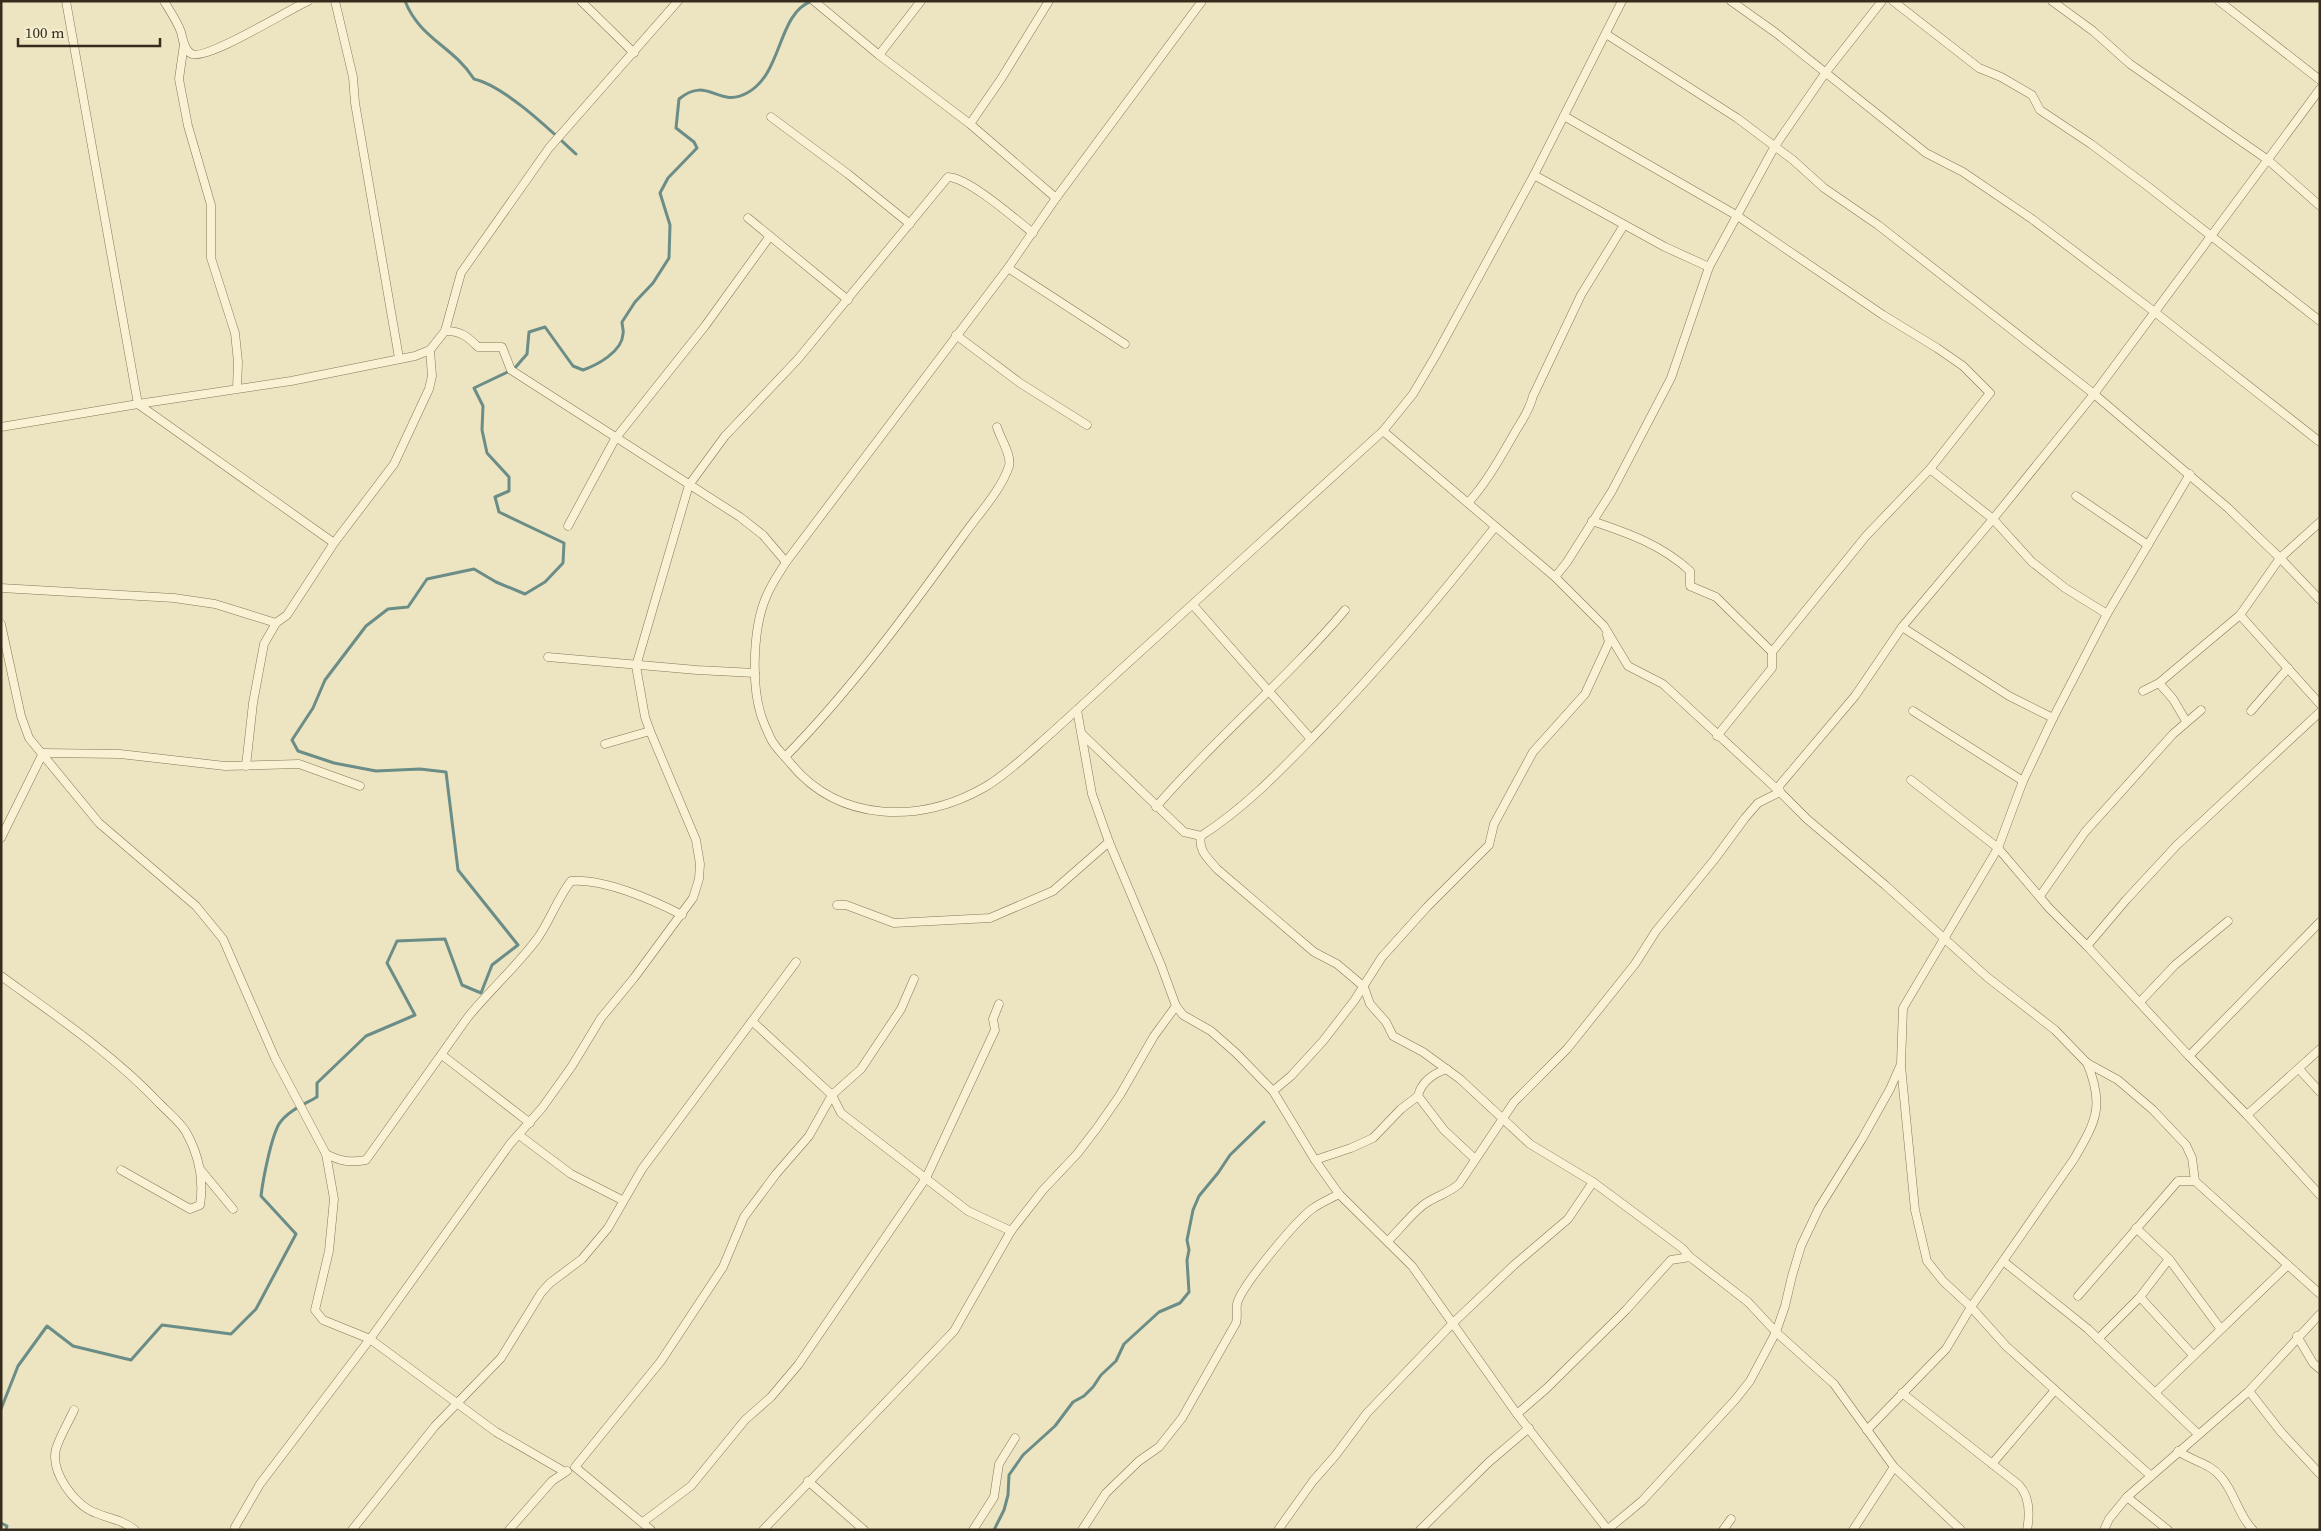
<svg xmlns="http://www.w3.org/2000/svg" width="2321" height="1531" viewBox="0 0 2321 1531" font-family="'Source Serif 4',serif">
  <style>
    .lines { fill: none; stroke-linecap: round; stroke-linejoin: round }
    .stream { stroke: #6b8d88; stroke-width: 3 }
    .minor-casing { stroke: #867659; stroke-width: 9 }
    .minor { stroke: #f8f1d4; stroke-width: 8 }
  </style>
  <rect width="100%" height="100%" fill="#ede4c1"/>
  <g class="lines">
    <g class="stream">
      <path d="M405,1C420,39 453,46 474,79C505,86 552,132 576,154"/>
      <path d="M1,1409L18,1366L47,1326L73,1346L131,1360L162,1325L231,1334L256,1309L296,1234L261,1196C263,1179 271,1138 279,1124C287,1111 305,1104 317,1097V1083L366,1036L415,1015L387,963L397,941L445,939L462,985L481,993L492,965L518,945L458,870L446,772L420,769L376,771L334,763L298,751L292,740L313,708L325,680L366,626L388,609L408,607L427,579L474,569L496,582L525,594L545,582L563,563L564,543L499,512L495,497L509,491V477L487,453L482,430L483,406L474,388L514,369L527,354L529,332L545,327L573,366L583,370C597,365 622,352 623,334C624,331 622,326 622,322L635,302L653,283L669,258L670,225L660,193L668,178L697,148L694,142L676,128L679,99C708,75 718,109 747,93C783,74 777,13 812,1"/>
      <path d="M1,1523L7,1526L6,1530"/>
      <path d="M994,1530L1004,1510L1008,1495L1009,1475L1023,1455L1055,1426L1073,1402L1084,1396L1093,1387L1101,1375L1116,1361L1124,1344L1159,1312L1180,1303L1189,1292L1187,1260L1189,1250L1187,1240L1193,1210L1199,1196L1218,1173L1230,1155L1264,1122"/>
    </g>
    <g class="minor-casing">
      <g id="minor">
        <path d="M66,1L138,404L334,543"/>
        <path d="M164,1C170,11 177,21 181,32C183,39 183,47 190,53C203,64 289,9 308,1"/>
        <path d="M335,1L353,77L355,103L399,358"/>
        <path d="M581,1L634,53"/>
        <path d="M814,1L879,55L970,124L1056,198"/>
        <path d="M1202,1L1056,198L1008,268L786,562C780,572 772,583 767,595C753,625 751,683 761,715C763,722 767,730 770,737C774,747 784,755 791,764C840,823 921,824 985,787C1004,776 1022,759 1038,745C1065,721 1091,697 1117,673C1206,592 1295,512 1383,431L1413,394L1436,355L1534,175L1622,1"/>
        <path d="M1731,1L1776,33L1926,153L1963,172L2032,219L2156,313L2320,442"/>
        <path d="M1893,1L1979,68L2001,77L2032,95L2040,110L2091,144L2146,185L2320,321"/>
        <path d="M2052,1L2093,31L2130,64L2268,160L2320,206"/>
        <path d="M2219,1L2320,80"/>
        <path d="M1606,34L1737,118L1793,160L1824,188L1878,225L2094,394L2228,508L2280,558L2320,600"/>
        <path d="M184,44L179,79L188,126L211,205V258L235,333L238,362L237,388"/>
        <path d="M879,55L921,1"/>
        <path d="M2320,89L2094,394L1993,519L1902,627L1855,696L1779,786L1780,792L1807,819L1885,885L1987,977L2055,1030L2087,1063L2118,1080L2153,1110L2186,1145L2192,1158L2195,1181L2320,1294"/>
        <path d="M1564,116L1736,215L1883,315L1937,348L1963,366L1990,393L1930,469L1866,536L1772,652V668L1717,736"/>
        <path d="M771,117L848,174L910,224"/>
        <path d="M970,124L1001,79L1049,1"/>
        <path d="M1534,175L1665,247L1709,267"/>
        <path d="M748,218L848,300"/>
        <path d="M1008,268L1125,344"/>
        <path d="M445,331C461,331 467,336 478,347H502L511,370L740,517L763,535L786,562"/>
        <path d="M956,335L1020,383L1087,425"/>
        <path d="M1,427L138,404L291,381L415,356L430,350L445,331L461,273L549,148L678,1"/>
        <path d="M1383,431L1555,577L1604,626L1628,666L1663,684L1780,792L1758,803L1745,818L1714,860L1656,931L1635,964L1567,1049L1514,1102L1459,1184C1448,1194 1433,1197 1422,1206C1409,1217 1399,1230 1388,1241"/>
        <path d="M1930,469L1993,519L2032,562L2065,588L2107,614"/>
        <path d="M2076,496L2148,545"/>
        <path d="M1468,503C1487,482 1500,458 1514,434C1522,420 1529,412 1533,396L1581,295L1624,225"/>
        <path d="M1592,521C1628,533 1662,545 1690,571V586L1716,597L1772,652"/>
        <path d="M568,526L615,439L705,326L770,236"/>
        <path d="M1555,577L1567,562L1612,491L1671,378L1709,267L1775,146L1826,72L1882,1"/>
        <path d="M1,588L174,598L215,604L276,623"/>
        <path d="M1193,605L1311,739"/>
        <path d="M2240,615L2320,704"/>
        <path d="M1,624L21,716L29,738L99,823L196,906L223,939L275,1058L326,1154L334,1199L329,1251L315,1310L323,1320L370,1339L496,1432L565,1472"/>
        <path d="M1902,627L2009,696L2053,718"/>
        <path d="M548,657L697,670L755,673"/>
        <path d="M2159,683L2173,699L2186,721"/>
        <path d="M2143,691L2159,683L2240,615L2280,558L2320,522"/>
        <path d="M1077,710L1092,794L1109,842L1161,965L1176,1006L1183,1015L1211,1031L1236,1053L1273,1091L1315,1160L1339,1194L1412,1266L1517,1414L1608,1530"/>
        <path d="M1913,711L2023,781"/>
        <path d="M2251,711L2288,668"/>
        <path d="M1082,734L1184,832L1201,836C1246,807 1280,771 1317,733C1380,668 1439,598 1495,527"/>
        <path d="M605,744L650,731"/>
        <path d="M785,757C851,690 908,612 963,536C977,516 1002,489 1009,466C1012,455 1000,438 997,427"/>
        <path d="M246,766L253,703L264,644L276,623L287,615L334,543L394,464L429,389L432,376L430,350"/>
        <path d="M1911,780L1998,848L2049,908L2087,946L2189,1056L2247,1115L2320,1195"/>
        <path d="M1156,807C1215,738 1286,680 1345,610"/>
        <path d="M1201,836C1198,851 1208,858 1217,869L1314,952L1337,964L1356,980L1364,987L1370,1004L1386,1022L1393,1036L1423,1052L1460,1079L1530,1144L1593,1182L1682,1248L1690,1257"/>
        <path d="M1,838L43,753L120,754L225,766L299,764L360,786"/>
        <path d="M2040,896L2085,832L2173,734L2201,710"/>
        <path d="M837,905H846L894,923L990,918L1053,891L1109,842"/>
        <path d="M2087,946L2126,900L2177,845L2320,712"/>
        <path d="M1,976C56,1016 114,1055 160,1104C169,1113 180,1122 186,1132C199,1155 204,1179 200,1205L190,1209L121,1170"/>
        <path d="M914,979L901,1009L861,1069L832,1095L841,1113L968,1211L1011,1231"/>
        <path d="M2140,1002L2175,965L2228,921"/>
        <path d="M442,1055L530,1123"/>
        <path d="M2189,1056L2320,922"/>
        <path d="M1901,1066L1915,1210L1927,1261L1943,1281L1971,1307L2006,1346L2151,1476"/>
        <path d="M1447,1069C1434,1073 1421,1082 1418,1096L1444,1130L1475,1159"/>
        <path d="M2299,1069L2320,1092"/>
        <path d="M1273,1091L1291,1076L1323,1041L1354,1001L1382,957L1427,907L1489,845L1494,824L1533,752L1585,694L1609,642L1607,635"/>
        <path d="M2247,1115L2320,1049"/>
        <path d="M519,1135L571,1174L622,1200"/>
        <path d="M326,1154C340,1161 350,1163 366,1160L468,1017C490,990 516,967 537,939C550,921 557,899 571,881C603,878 653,900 682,915"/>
        <path d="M1315,1160L1351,1148L1373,1138L1401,1109L1418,1096"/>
        <path d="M200,1169L233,1209"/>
        <path d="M2136,1228L2169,1259L2220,1328"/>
        <path d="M2003,1261L2088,1329L2198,1434"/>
        <path d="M2078,1296L2178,1181H2195"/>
        <path d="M2140,1297L2193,1355"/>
        <path d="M2297,1336L2313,1363L2320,1369"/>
        <path d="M2098,1339L2140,1297L2169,1259"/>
        <path d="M2249,1391L2281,1432L2320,1474"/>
        <path d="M1902,1393L2019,1485C2030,1497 2030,1514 2027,1530"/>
        <path d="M2155,1393L2287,1266"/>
        <path d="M74,1410C68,1423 60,1436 56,1449C50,1472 75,1506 96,1513C112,1520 119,1518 135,1530"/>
        <path d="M1517,1414L1547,1388L1626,1310L1671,1260L1690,1257L1748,1302L1776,1332L1834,1384L1894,1467L1961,1530"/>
        <path d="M1867,1430L1946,1349L1971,1307L2074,1159C2096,1121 2105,1106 2087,1063"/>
        <path d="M2178,1451C2192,1461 2210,1463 2221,1477C2235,1493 2238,1515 2253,1530"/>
        <path d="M1992,1464L2055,1390"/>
        <path d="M808,1481L864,1530"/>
        <path d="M2127,1497L2168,1530"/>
        <path d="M643,1522L691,1486L745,1420L771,1397L798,1365L926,1178L995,1030L993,1019L999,1004"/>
        <path d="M236,1530L235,1527L260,1484L370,1339L510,1144L542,1108L572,1066L601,1018L634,978L693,898L699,879L700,864L696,840L650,731L645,717L636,666L689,485L725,436L798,359L948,177C969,178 1014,218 1033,233"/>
        <path d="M352,1530L435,1426L501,1358L541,1293L550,1283L582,1259L608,1228L642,1169L796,962"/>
        <path d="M509,1530L552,1481L567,1471"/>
        <path d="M651,1530L575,1467L661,1361L723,1267L744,1217L776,1174L809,1136L832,1095L752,1021"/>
        <path d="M763,1530L954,1331L1011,1231L1043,1190L1077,1154L1097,1128L1120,1095L1154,1036L1176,1006"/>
        <path d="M973,1530L994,1497L999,1464L1015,1438"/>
        <path d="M1082,1530L1106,1493L1139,1461L1159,1447L1182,1418L1236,1323C1238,1317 1236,1310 1237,1304C1241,1286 1296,1221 1312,1209C1320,1203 1330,1199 1339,1194"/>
        <path d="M1278,1530L1313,1481L1335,1456L1367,1413L1453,1323L1514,1265L1568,1219L1593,1182"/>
        <path d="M1420,1530L1489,1462L1529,1428"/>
        <path d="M1607,1530L1642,1501L1735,1400L1750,1381L1776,1332L1785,1306L1792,1276L1801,1246L1819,1208L1862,1139L1890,1089L1901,1064L1903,1008L1998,848L2023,781L2053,718L2107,614L2190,474"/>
        <path d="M1723,1530L1731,1519"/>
        <path d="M1853,1530L1894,1467"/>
        <path d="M2104,1530L2109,1519L2127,1497L2249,1391L2320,1314"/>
      </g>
    </g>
    <use href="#minor" class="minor"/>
  </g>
  <rect width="2321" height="1531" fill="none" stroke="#362c1d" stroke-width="5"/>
  <path d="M18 38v8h142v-8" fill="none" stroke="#362c1d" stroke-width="2.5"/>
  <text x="25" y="38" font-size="15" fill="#362c1d" stroke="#f4eed1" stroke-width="4" paint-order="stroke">100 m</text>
</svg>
